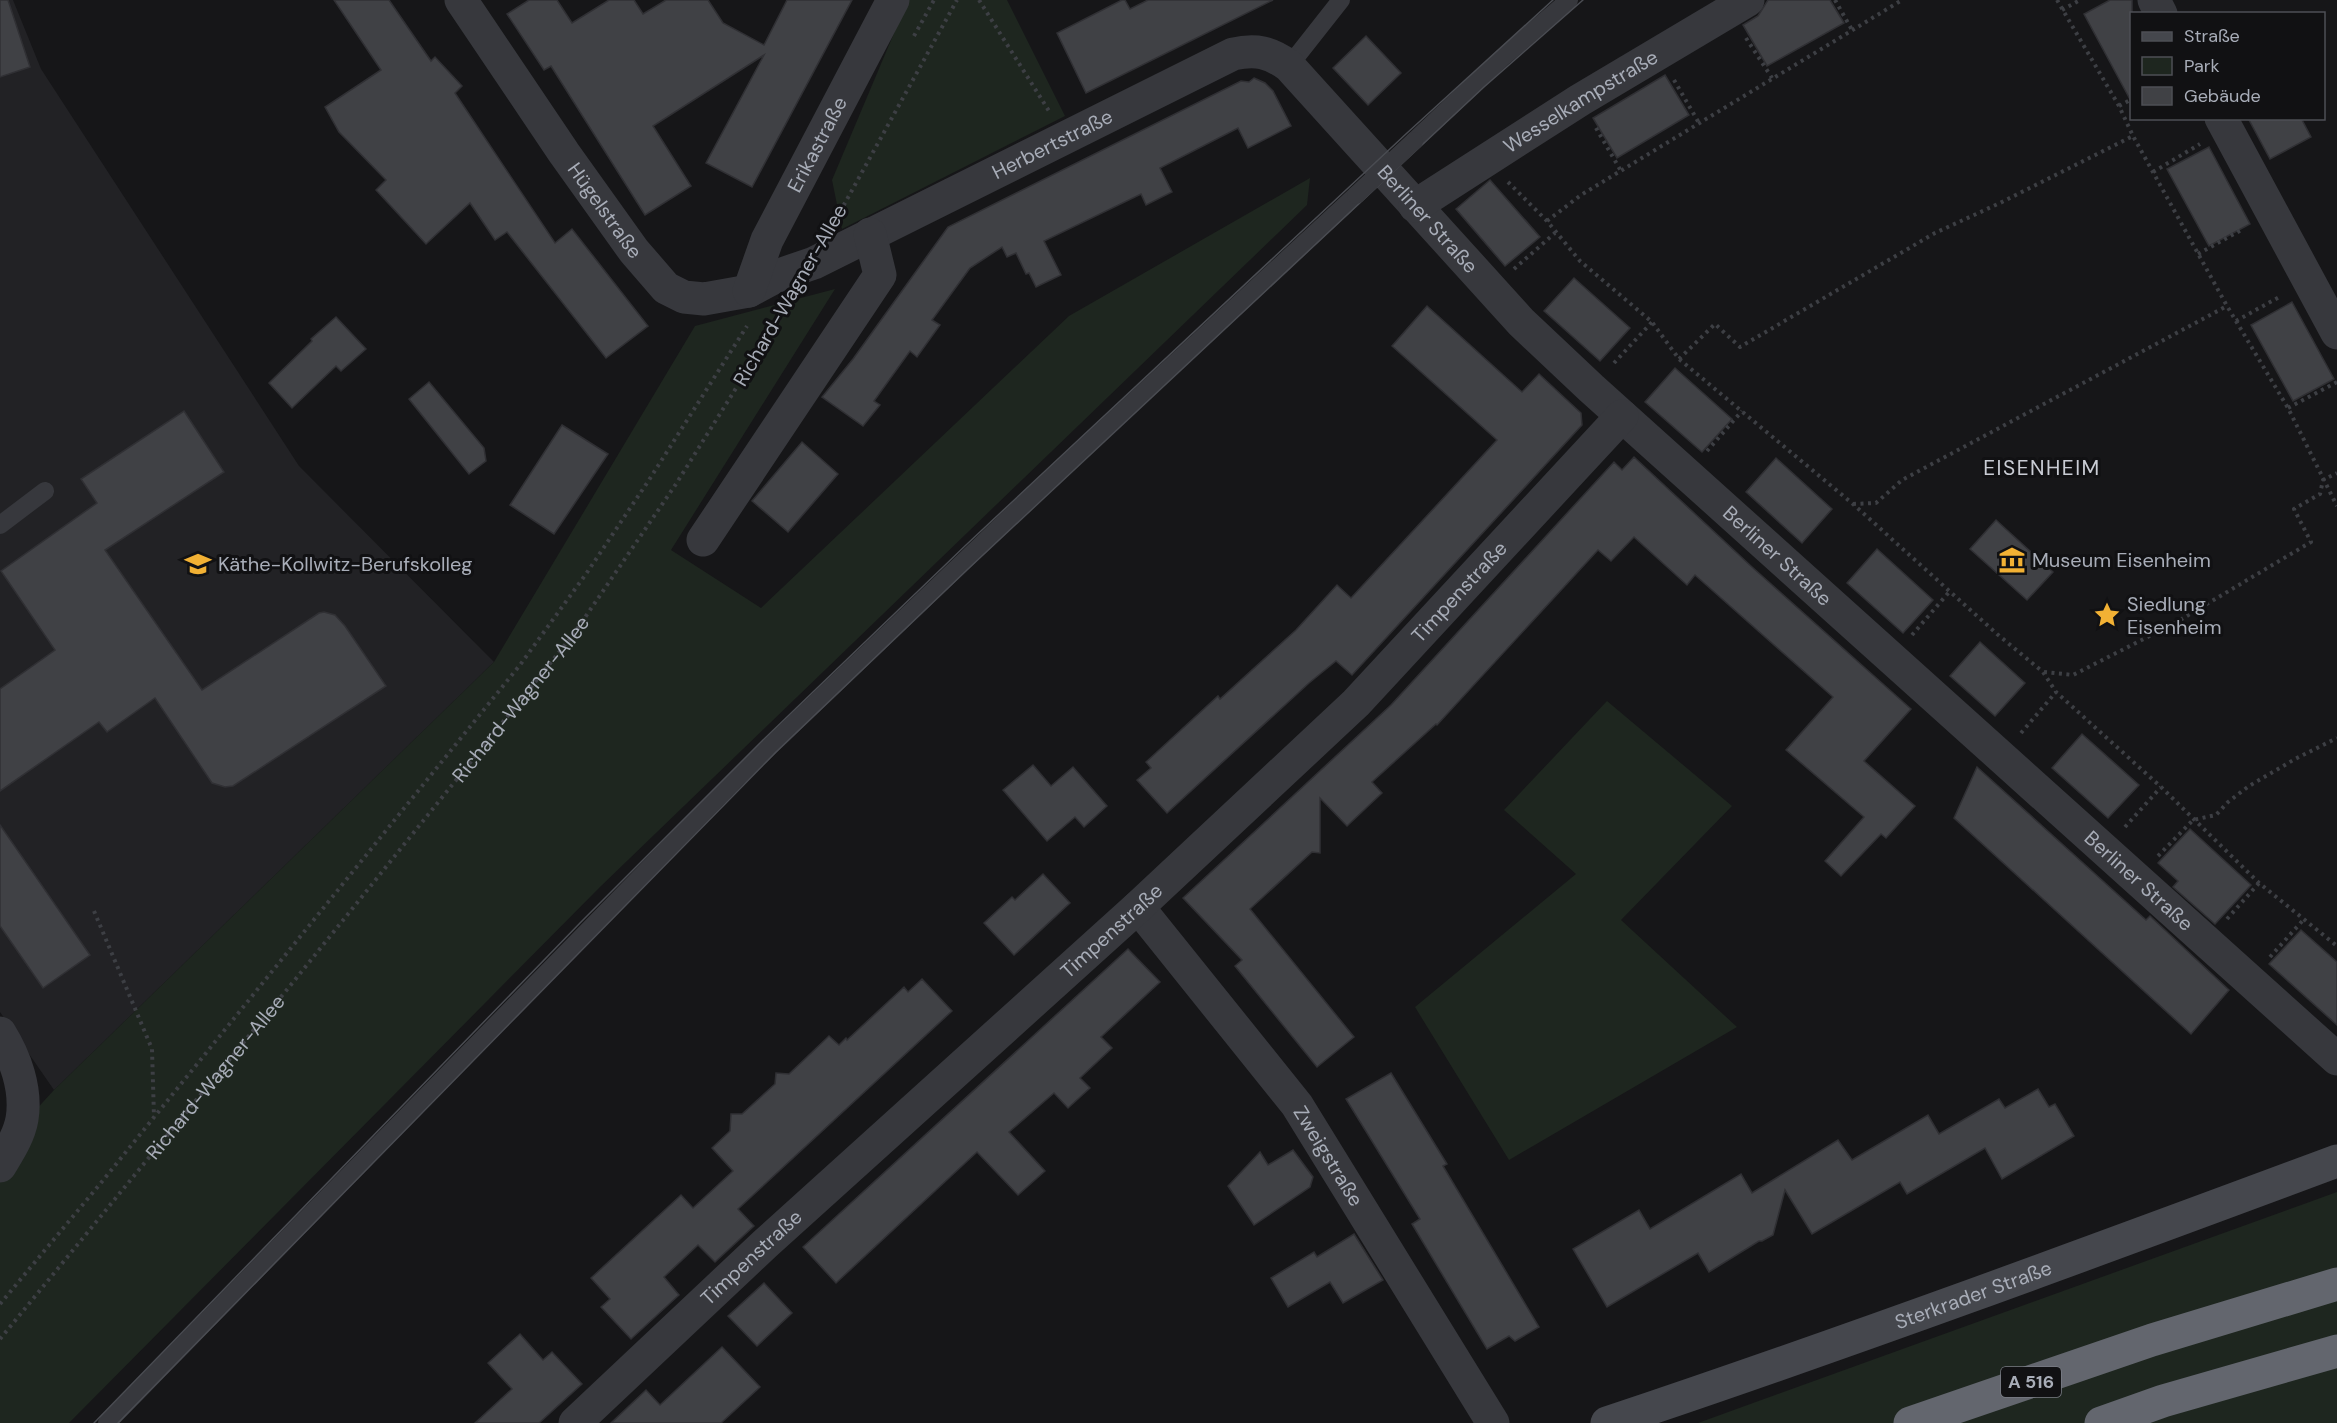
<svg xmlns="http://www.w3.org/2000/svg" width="2337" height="1423" viewBox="0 0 2337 1423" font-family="'DM Sans',sans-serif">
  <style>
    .built { fill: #222225 }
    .green { fill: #1e261f }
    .building { fill: #404145; stroke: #303034; stroke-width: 1.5 }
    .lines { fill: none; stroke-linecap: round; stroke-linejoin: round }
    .path { stroke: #3d3f44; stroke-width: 4; stroke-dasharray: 3 4.5; stroke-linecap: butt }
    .lane { stroke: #37383d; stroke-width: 18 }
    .street { stroke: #37383d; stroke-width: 33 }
    .secondary { stroke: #45474d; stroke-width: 33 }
    .highway { stroke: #63666e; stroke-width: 33 }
    .tram { stroke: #4a4c52; stroke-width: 1.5 }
    .lane-bridge { stroke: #37383d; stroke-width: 18 }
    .labels { text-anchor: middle; stroke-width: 6; stroke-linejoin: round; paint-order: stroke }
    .shield { fill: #111113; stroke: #7b7e86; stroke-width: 1.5 }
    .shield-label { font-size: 18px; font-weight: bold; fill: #a8adb8 }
    .street-label { font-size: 20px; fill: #a8adb8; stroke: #111113 }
    .poi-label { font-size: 20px; fill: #a8adb8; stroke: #111113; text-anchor: start }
    .neighbourhood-label { font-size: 21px; letter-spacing: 1.5px; fill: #c9ccd4; stroke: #111113 }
  </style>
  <rect width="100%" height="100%" fill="#161618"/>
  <path class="built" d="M0,0H13L41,69L299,466L494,662L54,1090L0,1012Z"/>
  <g class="green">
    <path d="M908,0H1007L1065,116L842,229L832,180Z"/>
    <path d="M1310,178L1307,205L600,887L69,1423H0V1149L54,1090L494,662L695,326L835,289L671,550L761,608L1069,316Z"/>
    <path d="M1607,701L1732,806L1621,920L1737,1027L1509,1160L1415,1007L1576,874L1504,810Z"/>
    <path d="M2337,1192V1423H1698Z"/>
  </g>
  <g class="building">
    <path d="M0,0H8L30,67L0,77Z"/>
    <path d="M334,0H389L431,61L435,57L462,86L455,93L555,243L572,229L648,326L606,358L507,232L495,240L470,203L426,244L376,190L386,180L339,132L325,107L381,70Z"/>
    <path d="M529,0H557L572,23L609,0H634L643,14L666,0H708L723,23L764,45L787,0H852L752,187L706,163L764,55L653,126L691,186L645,215L551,66L544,70L507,14Z"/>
    <path d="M1122,0H1125L1130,9L1148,0H1273L1086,93L1057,33Z"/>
    <path d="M1768,0H1830L1844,23L1767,66L1743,25L1758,16Z"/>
    <path d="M2110,0H2132V103L2084,14Z"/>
    <path d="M1366,36L1401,73L1368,105L1333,68Z"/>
    <path d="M1665,75L1689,115L1617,158L1593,118Z"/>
    <path d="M1254,78L1265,83L1273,91L1291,126L1248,148L1238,128L1160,168L1172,192L1146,205L1141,194L1044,241L1061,275L1036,287L1029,273L1026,274L1016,253L1007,257L1002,247L970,268L932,320L940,325L917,357L910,351L874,401L880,405L863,426L822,397L853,359L948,227L1241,81L1249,82Z"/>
    <path d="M2248,118H2301L2311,137L2270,159Z"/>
    <path d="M2209,147L2250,224L2209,246L2167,169Z"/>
    <path d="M1490,180L1540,237L1505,266L1456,209Z"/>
    <path d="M1574,278L1630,328L1600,361L1544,311Z"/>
    <path d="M2292,302L2334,379L2293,401L2251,325Z"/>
    <path d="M1427,306L1522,392L1539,374L1581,413L1582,425L1352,675L1336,661L1309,683L1167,813L1137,780L1151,768L1146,762L1218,696L1220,699L1296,630L1337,585L1351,598L1497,440L1392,346Z"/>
    <path d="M336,317L366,349L341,371L336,366L292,408L269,383L312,341L311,339Z"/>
    <path d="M1675,368L1732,419L1702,452L1645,402Z"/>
    <path d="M429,382L484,448L486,461L469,474L409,399Z"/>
    <path d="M184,411L224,472L105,550L202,690L319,613L324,612L335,615L345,626L386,686L233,786L225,787L212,783L155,698L107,732L99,722L0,791V689L55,650L1,571L97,503L81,479Z"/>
    <path d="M562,425L608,454L554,534L510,505Z"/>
    <path d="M802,442L838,474L788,532L752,501Z"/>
    <path d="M1634,457L1752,567L1911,709L1864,761L1915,806L1886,838L1881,834L1841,876L1825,861L1864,817L1786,750L1833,697L1695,575L1687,585L1634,537L1611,561L1598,550L1437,725L1436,724L1372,782L1382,793L1347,826L1320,798V853L1312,852L1250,909L1354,1037L1317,1067L1235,966L1242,960L1183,898L1391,705L1614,462L1622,470Z"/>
    <path d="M1776,458L1832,509L1802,543L1746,492Z"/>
    <path d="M1996,520L2053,572L2027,600L1970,549Z"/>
    <path d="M1877,549L1933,600L1903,633L1847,583Z"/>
    <path d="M1980,642L2025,683L1995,716L1950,676Z"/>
    <path d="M2082,734L2139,785L2108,818L2052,768Z"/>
    <path d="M1033,765L1051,786L1073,767L1107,806L1084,827L1075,817L1047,841L1003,790Z"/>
    <path d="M1977,767L2146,920L2150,916L2229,990L2191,1034L1954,818Z"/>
    <path d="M0,825L90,955L43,988L0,926Z"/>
    <path d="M2190,829L2251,885L2215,924L2173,887L2178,881L2158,863Z"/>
    <path d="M1043,874L1070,903L1014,955L984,923L1012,897L1015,900Z"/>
    <path d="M2301,930L2337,962V1025L2269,964Z"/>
    <path d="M1128,949L1160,982L1101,1037L1112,1048L1080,1078L1090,1088L1068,1108L1054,1093L1009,1132L1045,1171L1018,1195L977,1152L836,1283L803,1247Z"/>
    <path d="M922,979L952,1011L738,1209L754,1226L715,1262L698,1245L664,1277L679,1295L631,1339L601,1307L610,1299L591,1278L681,1195L693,1208L733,1171L712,1148L730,1131L731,1114H742L775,1084L776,1073L789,1074L829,1036L839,1045L846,1038L847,1040L904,987L908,992Z"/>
    <path d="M1391,1073L1447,1164L1443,1166L1539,1327L1515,1341L1509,1336L1487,1349L1412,1224L1420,1219L1346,1099Z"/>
    <path d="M2038,1089L2049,1107L2055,1104L2074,1136L2002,1179L1985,1148L1907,1194L1900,1182L1812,1234L1785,1190L1773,1235L1762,1241H1759L1709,1272L1698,1253L1607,1307L1573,1249L1639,1210L1650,1229L1741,1174L1752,1193L1838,1140L1852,1160L1928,1115L1939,1134L1999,1099L2005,1108Z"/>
    <path d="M1293,1150L1313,1177L1310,1187L1254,1225L1228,1186L1260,1152L1268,1165Z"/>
    <path d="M1354,1234L1383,1280L1343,1303L1330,1282L1288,1307L1271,1278L1314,1252L1317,1257Z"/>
    <path d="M764,1283L792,1313L757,1346L728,1316Z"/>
    <path d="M520,1334L543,1360L552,1352L582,1384L539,1423H475L512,1389L488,1363Z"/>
    <path d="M722,1347L760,1387L721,1423H611L646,1390L660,1405Z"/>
  </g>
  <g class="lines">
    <g class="path">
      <path d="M979,0L1049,111"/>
      <path d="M1835,0L1852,30"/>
      <path d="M2057,0L2119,106L2133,136L2227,306L2288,408L2337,506"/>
      <path d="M2062,10L2080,0"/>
      <path d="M914,36L934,0"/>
      <path d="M1746,38L1772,78"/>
      <path d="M1674,80L1699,123"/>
      <path d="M2119,106L2132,99"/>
      <path d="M1596,128L1621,171"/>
      <path d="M2153,172L2200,144"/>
      <path d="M1508,182L1547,221L1580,261L1652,322L1679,359L1853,504L1997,634L2043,672L2056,692L2161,787L2259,883L2337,946"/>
      <path d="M840,212L957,0"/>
      <path d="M1547,221L1581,195L1902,0"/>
      <path d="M2198,254L2243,229"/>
      <path d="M1514,269L1555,233"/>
      <path d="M2236,321L2281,296"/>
      <path d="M1679,359L1715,324L1740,347L1935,233L2000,203L2133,136"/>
      <path d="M1614,363L1652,322"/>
      <path d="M2288,408L2337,382"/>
      <path d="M1707,451L1742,411"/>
      <path d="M1853,504L1876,503L1902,480L2227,306"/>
      <path d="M1912,635L1950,591"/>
      <path d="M2044,672L2073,675L2175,623L2311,542L2294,509L2320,494L2323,480L2337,473"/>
      <path d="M2021,733L2056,692"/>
      <path d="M2125,827L2161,787"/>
      <path d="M2158,856L2193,820L2216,815L2228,802L2249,786L2295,759L2337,738"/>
      <path d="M94,911L152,1049L154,1117"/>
      <path d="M2227,919L2259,883"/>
      <path d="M2270,957L2305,918"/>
      <path d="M0,1304L100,1184L520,665L586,574L649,480L747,326"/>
      <path id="s1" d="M0,1339L294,981L573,635L676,484L785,310"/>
    </g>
    <g class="lane">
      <path d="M1289,66L1341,0"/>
      <path d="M1414,141L1502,58L1569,0"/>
      <path d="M0,525L45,491"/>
      <path d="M107,1423L736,779L1028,500L1356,195"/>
    </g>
    <g class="street">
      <path id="s2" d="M461,0L564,153L634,251L666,288L684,297L704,299L749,291L779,275L814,263L1233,54C1256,49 1270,52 1289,66L1521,322L1591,388L2337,1059"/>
      <path d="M2154,0L2161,14"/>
      <path d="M2221,118L2337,333"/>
      <path id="s3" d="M1415,206L1580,100L1748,0"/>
      <path id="s4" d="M749,291L767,240L893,0"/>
      <path d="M703,540L880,275L870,234"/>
      <path id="s5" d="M1138,907L1297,1105L1493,1423"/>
      <path d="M0,1033C15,1057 27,1089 22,1119C19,1136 9,1151 0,1166"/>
      <path id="s6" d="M575,1423L765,1244L1138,907L1356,703L1622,416"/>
    </g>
    <path class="secondary" id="s7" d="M1607,1423C1852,1341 2095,1251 2337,1161"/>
    <g class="highway">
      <path d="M1910,1423L2152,1340L2337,1284"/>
      <path d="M2101,1423L2163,1401L2337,1351"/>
    </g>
    <g class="tram">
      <path d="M94,1423L580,923L761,742L966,545L1407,133L1553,0"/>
      <path d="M118,1423L776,752L968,569L1484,87L1583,0"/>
    </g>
    <path class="lane-bridge" d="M1356,195L1414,141"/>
  </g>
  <defs>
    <g id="museum-bare" transform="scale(2.07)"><path d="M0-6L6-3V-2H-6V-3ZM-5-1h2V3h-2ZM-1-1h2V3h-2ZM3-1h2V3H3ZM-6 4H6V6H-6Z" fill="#f2b134" stroke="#111113" stroke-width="2.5" paint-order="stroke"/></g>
    <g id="school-bare" transform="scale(2.07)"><path d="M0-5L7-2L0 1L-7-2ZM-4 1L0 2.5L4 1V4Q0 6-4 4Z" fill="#f2b134" stroke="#111113" stroke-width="2.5" paint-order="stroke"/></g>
    <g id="sight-bare" transform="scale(2.07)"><path d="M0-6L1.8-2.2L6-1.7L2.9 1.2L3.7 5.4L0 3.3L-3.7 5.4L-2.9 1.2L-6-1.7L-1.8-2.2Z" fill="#f2b134" stroke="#111113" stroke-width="2.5" paint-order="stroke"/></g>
  </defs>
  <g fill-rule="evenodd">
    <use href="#museum-bare" x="2012" y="560"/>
    <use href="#school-bare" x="198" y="564"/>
    <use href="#sight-bare" x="2107" y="615"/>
  </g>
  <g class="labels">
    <rect class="shield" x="2001" y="1367" width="60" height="30" rx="4.5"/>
    <g class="shield-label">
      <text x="2031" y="1388">A 516</text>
    </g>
    <g class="street-label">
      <text dy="7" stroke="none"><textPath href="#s3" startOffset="196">Wesselkampstraße</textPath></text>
      <text dy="7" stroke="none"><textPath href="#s4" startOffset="162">Erikastraße</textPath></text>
      <text dy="7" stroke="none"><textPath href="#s2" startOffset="777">Herbertstraße</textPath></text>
      <text dy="7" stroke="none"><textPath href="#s2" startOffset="255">Hügelstraße</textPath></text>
      <text dy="7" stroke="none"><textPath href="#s2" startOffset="1245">Berliner Straße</textPath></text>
      <text transform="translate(790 295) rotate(-60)" y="7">Richard-Wagner-Allee</text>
      <text dy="7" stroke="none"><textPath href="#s2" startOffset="1731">Berliner Straße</textPath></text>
      <text dy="7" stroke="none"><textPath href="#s6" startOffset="1214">Timpenstraße</textPath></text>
      <text dy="7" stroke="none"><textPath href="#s1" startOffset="825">Richard-Wagner-Allee</textPath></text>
      <text dy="7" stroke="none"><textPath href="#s2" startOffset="2217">Berliner Straße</textPath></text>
      <text dy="7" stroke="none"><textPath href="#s6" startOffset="728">Timpenstraße</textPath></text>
      <text dy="7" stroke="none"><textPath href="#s1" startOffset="339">Richard-Wagner-Allee</textPath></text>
      <text dy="7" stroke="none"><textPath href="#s5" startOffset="314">Zweigstraße</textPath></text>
      <text dy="7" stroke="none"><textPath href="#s6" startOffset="242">Timpenstraße</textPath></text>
      <text dy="7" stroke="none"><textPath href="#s7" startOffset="388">Sterkrader Straße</textPath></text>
    </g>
    <g class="poi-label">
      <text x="2032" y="567">Museum Eisenheim</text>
      <text x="218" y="571">Käthe-Kollwitz-Berufskolleg</text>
      <text x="2127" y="611">Siedlung<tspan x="2127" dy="23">Eisenheim</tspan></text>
    </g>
    <g class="neighbourhood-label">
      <text x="2042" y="475">EISENHEIM</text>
    </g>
  </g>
  <rect x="2130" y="12" width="195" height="108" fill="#111113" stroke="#4d4f55" stroke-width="1.5"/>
  <rect x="2142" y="32" width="30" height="9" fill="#45474d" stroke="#4d4f55" stroke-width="1.5"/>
  <text x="2184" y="42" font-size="18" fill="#a8adb8">Straße</text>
  <rect x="2142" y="57" width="30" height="18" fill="#1e261f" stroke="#4d4f55" stroke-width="1.5"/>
  <text x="2184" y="72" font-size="18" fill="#a8adb8">Park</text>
  <rect x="2142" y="87" width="30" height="18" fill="#404145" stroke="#4d4f55" stroke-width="1.5"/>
  <text x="2184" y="102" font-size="18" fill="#a8adb8">Gebäude</text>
</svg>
